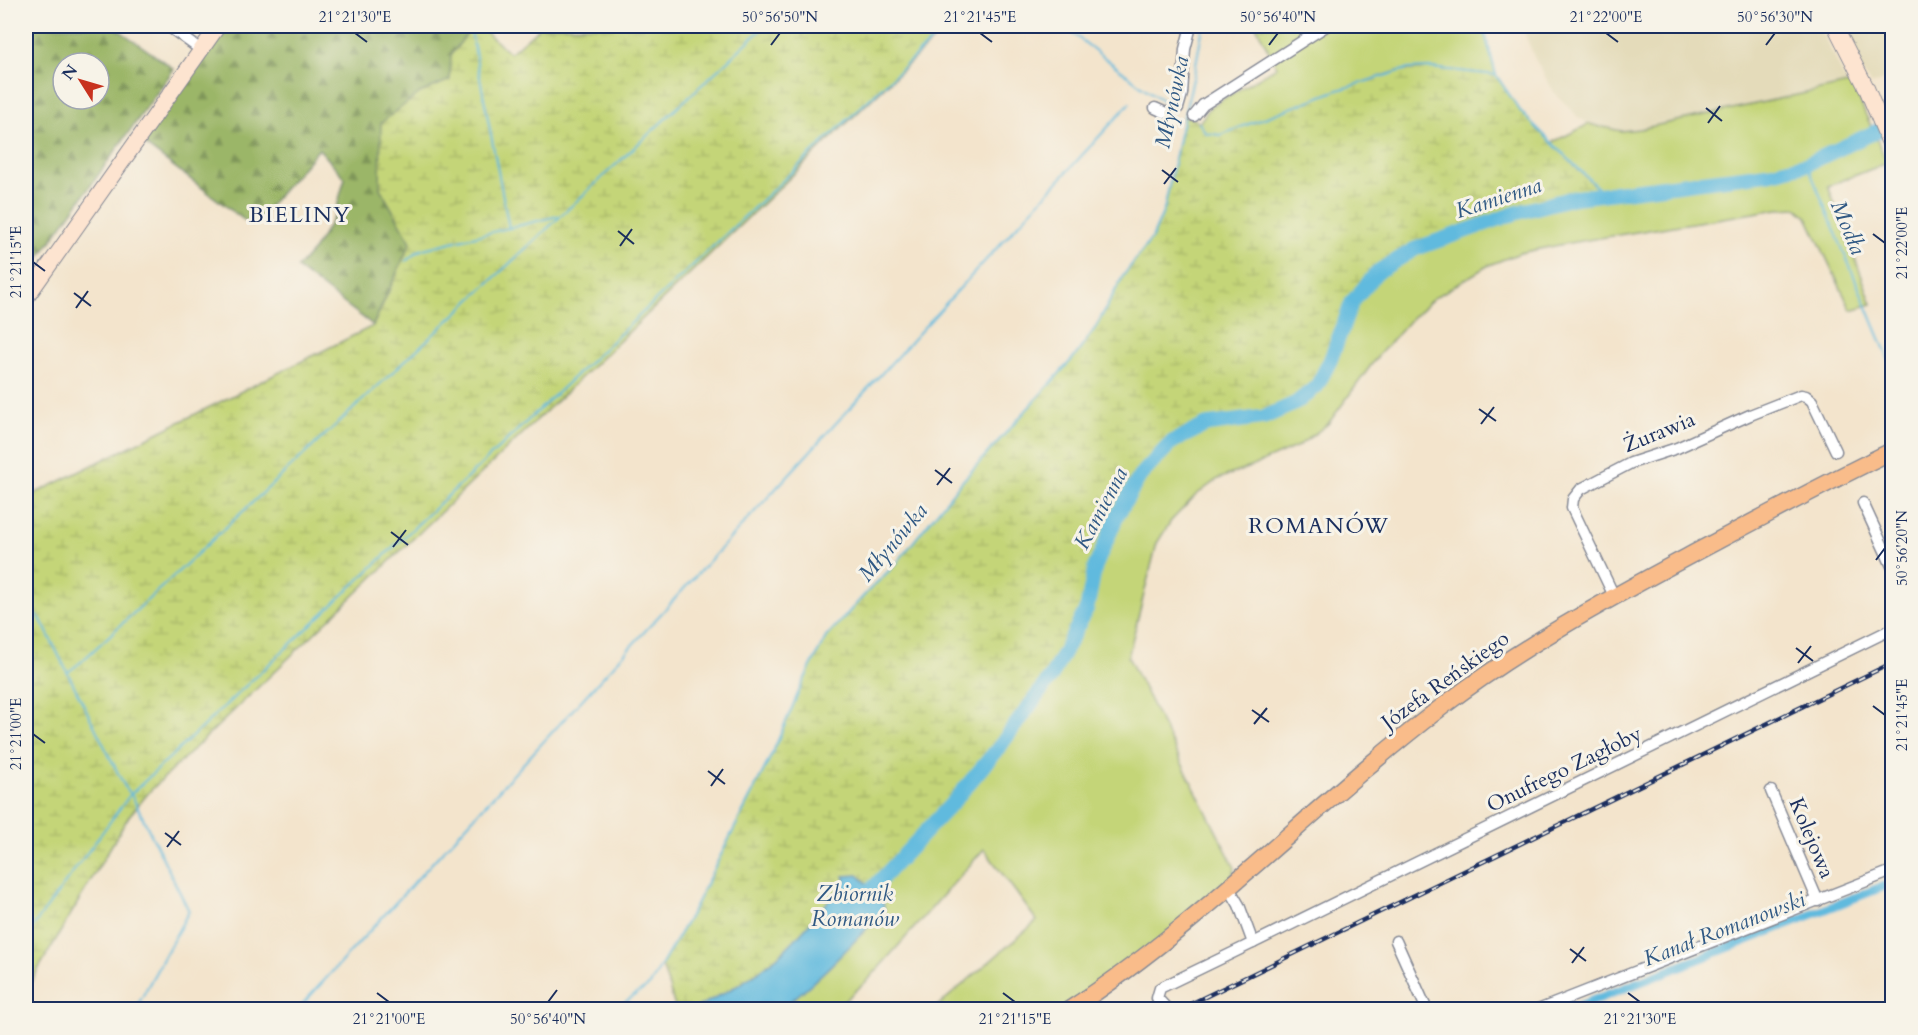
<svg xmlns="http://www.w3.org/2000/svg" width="1918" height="1035" viewBox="0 0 1918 1035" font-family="Cardo,serif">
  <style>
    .built { fill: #e4dbba }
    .green { fill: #c4d578; stroke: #70826b; stroke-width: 1.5 }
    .forest { fill: url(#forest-firs); stroke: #5b7263; stroke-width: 1.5; fill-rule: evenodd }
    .wetland { fill: url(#wetland-marsh); stroke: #70826b; stroke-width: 1.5 }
    .water { fill: #60bade; stroke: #3e749e; stroke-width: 1.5 }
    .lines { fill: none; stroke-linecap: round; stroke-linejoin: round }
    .stream { stroke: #60bade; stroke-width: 2 }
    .canal { stroke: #60bade; stroke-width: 9 }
    .river { stroke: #60bade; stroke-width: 15 }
    .street-casing { stroke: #878a95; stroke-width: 13 }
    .secondary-casing { stroke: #878a95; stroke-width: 17 }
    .primary-casing { stroke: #878a95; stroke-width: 19 }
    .street { stroke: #fff; stroke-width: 10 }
    .secondary { stroke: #fde4d0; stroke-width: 15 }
    .primary { stroke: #f9bc8a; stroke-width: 16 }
    .rail-casing { stroke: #1b2f5e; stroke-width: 4.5 }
    .rail { stroke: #f7f3e8; stroke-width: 2; stroke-dasharray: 7; stroke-linecap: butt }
    .ticks { fill: none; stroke: #1b2f5e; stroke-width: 2 }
    .labels { text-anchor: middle; stroke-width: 6; stroke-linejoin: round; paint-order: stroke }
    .street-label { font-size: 21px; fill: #1b2f5e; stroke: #f7f3e8 }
    .water-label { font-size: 22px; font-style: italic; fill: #305984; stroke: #f7f3e8 }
    .neighbourhood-label { font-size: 22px; letter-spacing: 1.5px; fill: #1b2f5e; stroke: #f7f3e8 }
    .neatline { fill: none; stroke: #1b2f5e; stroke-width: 2 }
    .ticks-label { font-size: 15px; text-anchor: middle; fill: #1b2f5e }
  </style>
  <defs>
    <pattern id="forest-firs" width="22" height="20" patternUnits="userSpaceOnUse" patternTransform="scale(1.5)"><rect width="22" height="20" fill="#9bb668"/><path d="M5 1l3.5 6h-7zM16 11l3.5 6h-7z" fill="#7e9459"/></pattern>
    <pattern id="wetland-marsh" width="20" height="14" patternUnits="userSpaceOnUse" patternTransform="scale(1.5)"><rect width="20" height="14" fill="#c4d578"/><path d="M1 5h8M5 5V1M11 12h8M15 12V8" fill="none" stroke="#a8b76a"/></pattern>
  </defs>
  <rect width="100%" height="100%" fill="#f7f3e8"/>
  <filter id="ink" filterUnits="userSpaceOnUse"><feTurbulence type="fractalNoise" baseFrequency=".0167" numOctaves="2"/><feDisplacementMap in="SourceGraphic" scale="12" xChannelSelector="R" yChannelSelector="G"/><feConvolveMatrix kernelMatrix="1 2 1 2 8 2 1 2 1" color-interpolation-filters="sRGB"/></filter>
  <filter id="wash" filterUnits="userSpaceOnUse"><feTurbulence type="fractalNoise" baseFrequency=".008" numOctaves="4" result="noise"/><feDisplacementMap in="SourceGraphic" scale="24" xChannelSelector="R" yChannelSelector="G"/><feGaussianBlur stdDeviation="1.35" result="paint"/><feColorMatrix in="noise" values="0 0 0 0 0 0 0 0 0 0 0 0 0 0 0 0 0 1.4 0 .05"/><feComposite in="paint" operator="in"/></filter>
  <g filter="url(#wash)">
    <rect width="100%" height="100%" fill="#f3e4cc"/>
    <g class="built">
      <path d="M1555,26H1817L1828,44L1847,84L1640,129L1621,131L1600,128L1589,124L1578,117L1554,92L1535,59L1524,32Z"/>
      <path d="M1835,26H1892V77L1871,85Z"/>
    </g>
    <g class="green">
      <path d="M1256,26H1483L1496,75L1431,68L1407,69L1335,91L1220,135L1206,133L1199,123L1211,106L1277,67Z"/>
      <path d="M1852,83L1887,163L1828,186L1872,304L1851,310L1807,217L1797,208L1778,209L1569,243L1520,253L1489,265L1434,298L1409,321L1377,357L1328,424L1298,446L1248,468L1218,479L1196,495L1171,521L1157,543L1128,657L1235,868L1229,888L1069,1009H934L1037,921L984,849L868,980L835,1009L780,1010L830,966L883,898L875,885L955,800L1000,746L1052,675L1087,608L1095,567L1118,514L1140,476L1172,442L1206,425L1265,417L1296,403L1317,386L1330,361L1352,302L1377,272L1415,249L1516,213L1572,198L1603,194L1551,143L1589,124L1621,131L1640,129Z"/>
    </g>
    <g class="forest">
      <path d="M26,26H113L174,69L26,276ZM63,63H99V99H63Z"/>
      <path d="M226,26H473L451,55L450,80L420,93L380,188L411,242L373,325L297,268L314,249L334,217L345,178L319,149L252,226L143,143Z"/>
    </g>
    <g class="wetland">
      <path d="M473,26H479L510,53L541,26H948L151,790L129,816L26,990V498L373,326L411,242L380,188L381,123L420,93L450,80L451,55Z"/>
      <path d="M1431,68L1496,75L1521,112L1603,194L1572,198L1516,213L1415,249L1377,272L1352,302L1330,361L1317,386L1296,403L1265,417L1206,425L1172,442L1140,476L1118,514L1095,567L1087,608L1052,675L1000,746L955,800L875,885L803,967L735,1009L676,1010L662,965L691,914L773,752L803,682L826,637L869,590L895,565L958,486L1076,355L1096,327L1123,276L1152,238L1164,210L1184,117C1195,116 1201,125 1206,133L1220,135L1335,91L1398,71Z"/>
    </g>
    <path class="water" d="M858,875L883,898L884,911C851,944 819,981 780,1009H694C723,994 753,978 777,957C803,934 823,906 846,881L844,876Z"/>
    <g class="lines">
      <g class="stream">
        <path d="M470,26L509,228"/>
        <path d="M1063,26L1144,88L1170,105"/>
        <path d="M1496,75L1521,112L1604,194"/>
        <path d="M1199,123L1206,133L1220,135L1335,91L1407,69L1431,68L1496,75L1483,26"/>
        <path d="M1807,164L1892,367"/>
        <path d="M406,261L417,252L423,249L558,216"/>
        <path d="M26,614L32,612L40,618L126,789L131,794L189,911L135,1010"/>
        <path d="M68,672L81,662L765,26"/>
        <path d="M26,936L129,796L947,26"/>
        <path d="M297,1010L1130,103"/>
        <path d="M613,1010L650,985L691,914L773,752L803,682L826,637L869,590L895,565L958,486L1076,355L1096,327L1123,276L1152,238L1164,210L1181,129L1194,75L1203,26"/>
      </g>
      <path class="canal" d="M1569,1010L1892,883"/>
      <path class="river" d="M859,903L955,800L1000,746L1052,675L1087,608L1095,567L1118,514L1140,476L1172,442L1206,425L1265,417L1296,403L1317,386L1330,361L1352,302L1377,272L1415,249L1516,213L1572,198L1770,173L1807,164L1892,124"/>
    </g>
  </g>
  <g filter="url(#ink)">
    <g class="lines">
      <g class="street-casing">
        <g id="street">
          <path d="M168,26L201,50"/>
          <path d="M1155,108L1166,113L1178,108L1182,94L1185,49L1191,26"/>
          <path d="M1194,116L1203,105L1326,26"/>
          <path d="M1863,503L1892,566"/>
          <path d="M1614,596L1572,508L1573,499L1581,489L1631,463L1677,448L1750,415L1801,395L1806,396L1812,401L1836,451"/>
          <path d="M1771,791L1818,901"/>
          <path d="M1396,941L1427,1010"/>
          <path d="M1253,943L1892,629"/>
          <path d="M1168,1010L1157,998L1160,988L1253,943L1239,905L1229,888"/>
          <path d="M1538,1010L1892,871"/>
        </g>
      </g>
      <g class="secondary-casing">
        <g id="secondary">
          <path d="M1835,26L1866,87L1892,149"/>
          <path d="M26,298L218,26"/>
        </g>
      </g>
      <g class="primary-casing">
        <path id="primary" d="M1069,1010C1205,922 1315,803 1443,706C1519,648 1603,602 1687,557C1755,521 1823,484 1892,451"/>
      </g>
      <use href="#street" class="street"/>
      <use href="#secondary" class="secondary"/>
      <use href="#primary" class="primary"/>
      <g class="rail-casing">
        <path id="rail" d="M1178,1010L1892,663"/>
      </g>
      <use href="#rail" class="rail"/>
    </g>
  </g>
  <path class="ticks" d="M355,33L367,42M980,33L992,42M1606,33L1618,42M771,45L780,33M1269,45L1278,33M1766,45L1775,33M1706,108L1722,121M1708,123L1720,106M1162,170L1178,182M1164,184L1176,168M618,231L634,244M1873,234L1885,243M620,246L632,229M33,262L45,271M74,293L91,306M76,308L88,291M1479,409L1496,421M1481,424L1494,407M935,470L952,483M937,485L950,468M391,532L408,545M393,547L406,530M1876,560L1885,548M1796,648L1813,661M1798,663L1811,646M1873,706L1885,715M1252,710L1269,722M1254,724L1267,708M33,734L45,743M708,771L725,784M711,786L723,769M165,833L181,845M167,847L179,831M1570,949L1586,961M1572,963L1584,947M377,993L389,1002M1003,993L1015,1002M1628,993L1640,1002M548,1002L557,990"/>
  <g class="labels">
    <g class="street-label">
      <text transform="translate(1659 432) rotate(-22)" y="7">Żurawia</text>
      <text transform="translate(1445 680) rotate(-36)" y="7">Józefa Reńskiego</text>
      <text transform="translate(1564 769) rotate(-26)" y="7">Onufrego Zagłoby</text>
      <text transform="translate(1812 838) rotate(67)" y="7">Kolejowa</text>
    </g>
    <g class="water-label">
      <text transform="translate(1171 102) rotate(-78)" y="8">Młynówka</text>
      <text transform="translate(1498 197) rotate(-18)" y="8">Kamienna</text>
      <text transform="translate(1849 227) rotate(67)" y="8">Modła</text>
      <text transform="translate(1100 508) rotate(-62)" y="8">Kamienna</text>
      <text transform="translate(892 542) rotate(-50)" y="8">Młynówka</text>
      <text x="855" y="901">Zbiornik<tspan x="855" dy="25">Romanów</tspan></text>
      <text transform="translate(1724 928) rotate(-21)" y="8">Kanał Romanowski</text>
    </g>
    <g class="neighbourhood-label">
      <text x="300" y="222">BIELINY</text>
      <text x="1319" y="533">ROMANÓW</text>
    </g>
  </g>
  <rect width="1918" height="1035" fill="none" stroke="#f7f3e8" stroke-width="66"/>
  <g transform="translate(81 81) rotate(307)"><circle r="28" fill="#f7f3e8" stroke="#9fa5b1" stroke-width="1.5"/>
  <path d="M0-4.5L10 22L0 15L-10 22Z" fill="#c8321e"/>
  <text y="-9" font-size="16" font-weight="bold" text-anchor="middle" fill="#1b2f5e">N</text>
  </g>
  <rect x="33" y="33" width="1852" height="969" class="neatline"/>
  <g class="ticks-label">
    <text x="355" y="22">21°21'30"E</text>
    <text x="780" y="22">50°56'50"N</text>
    <text x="980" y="22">21°21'45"E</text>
    <text x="1278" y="22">50°56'40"N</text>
    <text x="1606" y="22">21°22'00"E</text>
    <text x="1775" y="22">50°56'30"N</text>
    <text transform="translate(1902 243) rotate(-90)" y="5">21°22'00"E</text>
    <text transform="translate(16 262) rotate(-90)" y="5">21°21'15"E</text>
    <text transform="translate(1902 548) rotate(-90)" y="5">50°56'20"N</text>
    <text transform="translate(1902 715) rotate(-90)" y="5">21°21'45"E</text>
    <text transform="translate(16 734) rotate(-90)" y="5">21°21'00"E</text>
    <text x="389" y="1024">21°21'00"E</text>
    <text x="548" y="1024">50°56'40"N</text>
    <text x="1015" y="1024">21°21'15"E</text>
    <text x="1640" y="1024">21°21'30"E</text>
  </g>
</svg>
